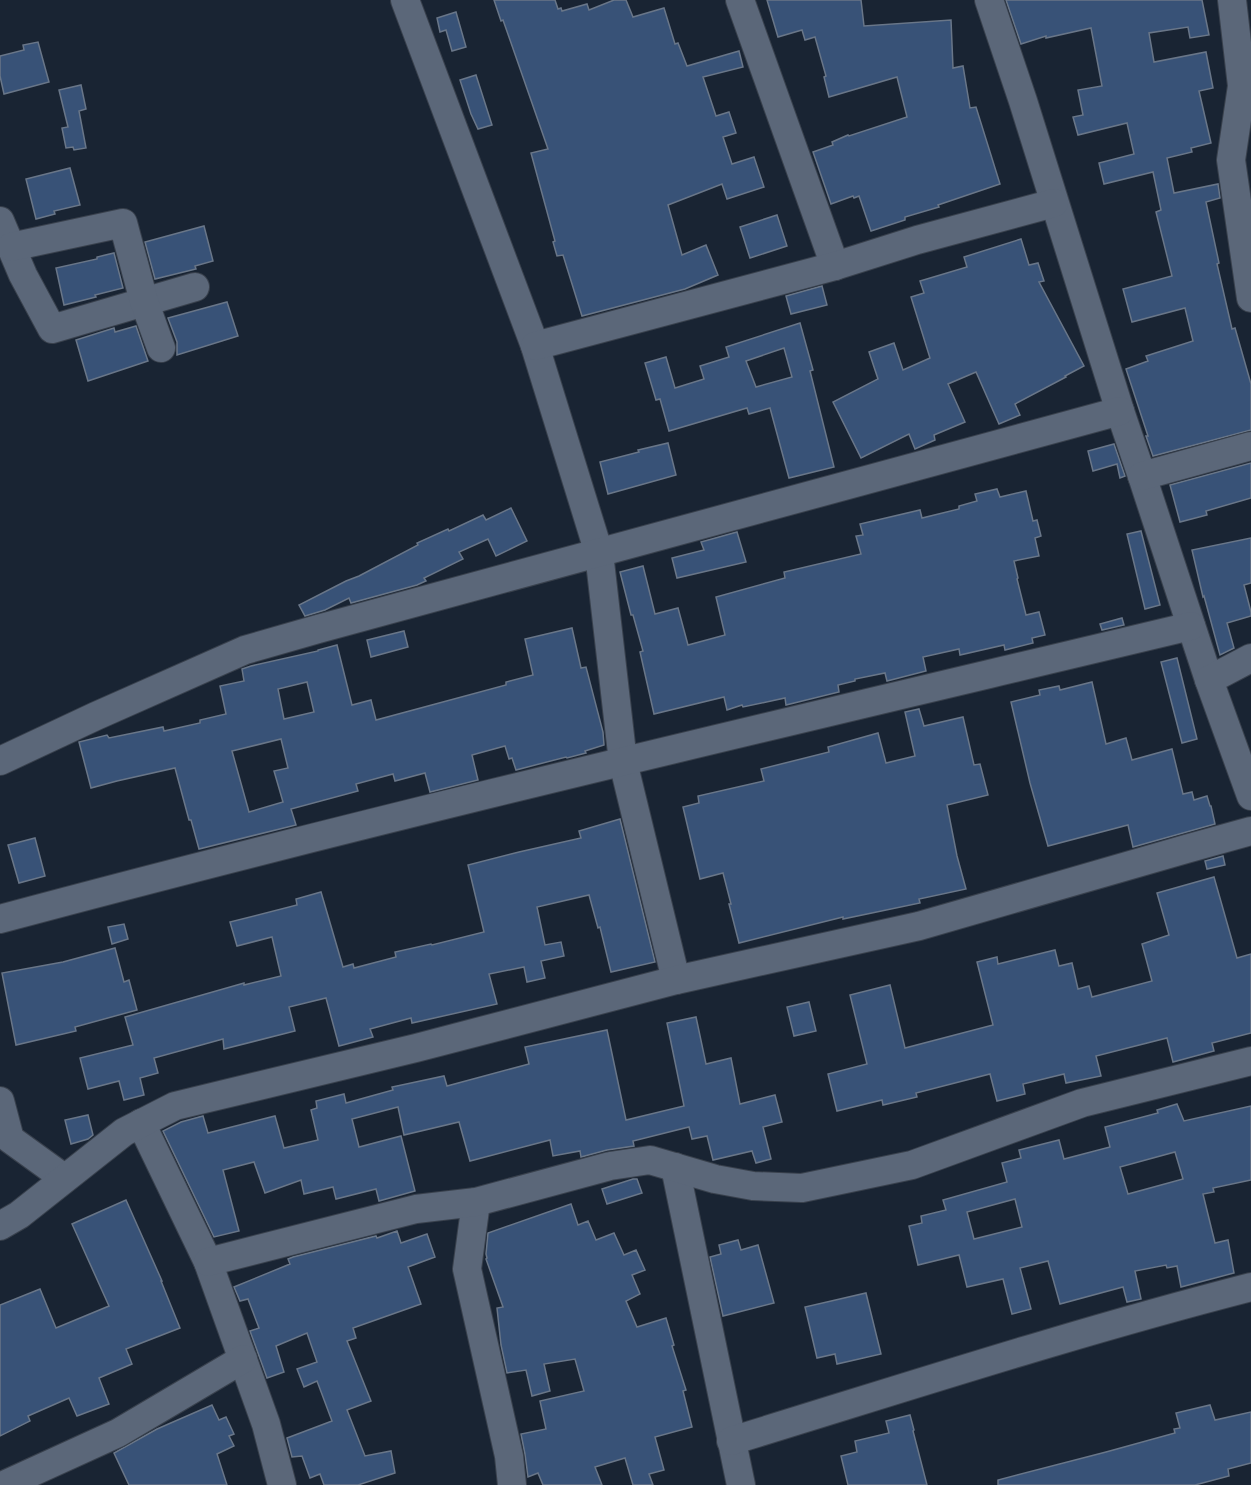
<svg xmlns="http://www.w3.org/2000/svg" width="1251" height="1485" viewBox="0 0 1251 1485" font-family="'Alegreya Sans',sans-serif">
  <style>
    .building { fill: #385277; stroke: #697688; stroke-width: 1.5; fill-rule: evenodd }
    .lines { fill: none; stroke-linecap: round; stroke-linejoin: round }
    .minor-casing { stroke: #39414d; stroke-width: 30 }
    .minor { stroke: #5b6779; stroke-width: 28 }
  </style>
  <rect width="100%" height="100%" fill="#192433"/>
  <g class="building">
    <path d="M494,0H555L558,9L561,8L562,11L587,4L589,10L614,0H626L633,17L664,8L675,44L678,43L687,66L739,51L743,67L703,77L716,116L729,112L736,133L723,137L732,164L754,157L764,187L727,199L722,184L668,205L682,255L706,245L718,275L685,289L582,316L563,255L557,256L553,242L555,241L531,153L548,149L503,20L501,21Z"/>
    <path d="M767,0H861L864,26L951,20L953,68L963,66L970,108L976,107L1000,184L938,205L939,207L905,217V220L871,231L859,196L854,198L853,196L831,204L813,152L833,145L832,142L848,135L849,136L907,117L897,77L829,97L824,77L826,76L815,37L805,40L802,30L778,37Z"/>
    <path d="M1006,0H1202L1209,35L1190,38L1188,27L1149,33L1154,62L1206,52L1213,88L1199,91L1211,143L1191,148L1192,152L1167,158L1174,193L1218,184L1220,198L1206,202L1219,263L1217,264L1232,329L1235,328L1251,384V430L1153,456L1146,436H1148L1126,369L1148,361L1146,356L1193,341L1185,308L1132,322L1123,289L1172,276L1156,212L1161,210L1153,172L1104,184L1099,163L1134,154L1127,123L1078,135L1073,117L1083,115L1078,90L1102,86L1091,28L1046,38V36L1021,44Z"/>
    <path d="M456,12L466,47L452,51L446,30L440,32L437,18Z"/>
    <path d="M38,42L49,82L4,94L0,76V56L24,50L23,45Z"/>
    <path d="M476,75L492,125L478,129L471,114L460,80Z"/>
    <path d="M81,85L86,109L79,111L86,148L74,150L73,147L66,148L62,128L68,127L59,90Z"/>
    <path d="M70,168L80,205L54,211L55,214L36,219L26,179Z"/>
    <path d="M777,215L787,246L750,258L740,227Z"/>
    <path d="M204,226L213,261L195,266L196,269L155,279L145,242Z"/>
    <path d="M1021,239L1029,265L1038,263L1044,281L1039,282L1084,366L1065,376L1066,377L1015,404L1020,415L999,424L976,372L948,384L965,422L934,435L935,440L915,449L909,434L861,458L833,402L878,379L869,352L894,343L903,370L930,358L911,297L924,293L920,281L967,267L964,257Z"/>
    <path d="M114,253L123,288L95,295L96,297L64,305L56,268L97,259V257Z"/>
    <path d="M822,286L827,305L791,314L786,296Z"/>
    <path d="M227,302L238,336L177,355V342L168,318Z"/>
    <path d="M800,323L813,370L810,371L834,467L789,478L770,408L749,414L747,408L669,431L660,399L656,400L645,363L666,357L675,388L704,379L700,366L729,357L726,347ZM784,348L792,377L756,387L746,361Z"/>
    <path d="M136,326L148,361L88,381L76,340L114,328L115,332Z"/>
    <path d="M668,443L676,475L608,494L600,462L639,452L638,450Z"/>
    <path d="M1114,444L1125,476L1120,478L1117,464L1093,471L1088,451Z"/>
    <path d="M1251,463V498L1206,511L1207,515L1180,522L1170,485Z"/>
    <path d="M997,489L1000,497L1026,491L1033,521L1037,520L1041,536L1035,538L1039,556L1014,561L1018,578L1017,579L1026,615L1039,612L1045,635L1032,638L1033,643L1005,650L1004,645L960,655L959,649L923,657L926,671L887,681L885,673L855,679V681L838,685L839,692L786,705L785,698L743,707L742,705L727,710L724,697L654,714L640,652L643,651L633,615H631L620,572L643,566L655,614L678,608L688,645L725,635L716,597L785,578L784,572L861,554L856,536L863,535L860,524L920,510L922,518L959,509V506L977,501L975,494Z"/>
    <path d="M511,508L527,541L496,556L488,539L459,552L463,559L424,578L426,581L417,585L351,603L349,598L325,610L305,616L299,605L346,581L359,576L418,545L417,543L448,529L449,531L483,515L486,520Z"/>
    <path d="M1141,531L1160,605L1145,609L1127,534Z"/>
    <path d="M737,532L746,562L677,578L672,558L704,550L701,542Z"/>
    <path d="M1251,538V583L1244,585L1251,612V616L1227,623L1234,648L1220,655L1204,596L1203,597L1192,550Z"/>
    <path d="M1122,618L1124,625L1102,630L1100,624Z"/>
    <path d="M572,628L581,668L586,667L603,732L604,745L585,751L586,753L567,758L566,757L516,770L512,758L509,759L505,746L472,755L478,780L430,792L425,773L395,781L393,774L356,784L358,791L291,809L296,825L199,849L191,820H189L175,768L117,781L91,788L79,742L107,735L109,738L163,727L164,731L200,723V720L226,714L220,686L244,681L242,669L251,666L318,651V650L337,645L352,705L371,700L376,720L506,685V682L533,675L525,639ZM307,682L314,712L284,719L278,689ZM281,739L288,768L274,771L283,802L249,812L232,751Z"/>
    <path d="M404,631L408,647L371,657L367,640Z"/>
    <path d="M1177,658L1197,739L1182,743L1161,662Z"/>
    <path d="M1092,682L1106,744L1126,738L1132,760L1172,749L1183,794L1192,792L1194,800L1207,796L1210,806H1211L1215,824L1133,847L1128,825L1048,846L1030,783L1011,702L1040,695L1039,690L1059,686L1060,690Z"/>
    <path d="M919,709L924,726L963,717L974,765L980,764L988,795L947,805L957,856L966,889L919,899L920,903L843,919V917L739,943L729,904H731L723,873L700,879L683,807L699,803L698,796L764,781L761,769L829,752L828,747L878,733L886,763L915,756L905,712Z"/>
    <path d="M620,819L655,962L611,972L600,927L598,928L589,895L537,907L545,945L561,942L564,956L541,961L545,978L527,982L524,967L489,974L497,1004L412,1023L411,1018L370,1029L373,1037L339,1046L326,998L289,1007L295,1031L224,1049L223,1039L154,1058L158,1073L140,1078L144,1095L124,1100L119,1081L88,1089L80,1058L133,1045L125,1017L244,983V985L281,976L272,937L237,946L230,922L297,905L296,899L321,892L343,967L353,964L354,968L396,957L395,952L431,944L432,945L484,932L468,865L519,852L581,838L579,831Z"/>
    <path d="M35,838L45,876L19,883L8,845Z"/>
    <path d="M1223,856L1225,865L1207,869L1205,861Z"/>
    <path d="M1214,877L1237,958L1251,954V1033L1212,1043L1214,1051L1173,1062L1167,1038L1096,1056L1101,1076L1066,1083L1064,1074L1023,1084L1025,1094L997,1101L990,1074L916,1093L917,1097L883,1105L882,1100L837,1111L828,1074L867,1064L850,995L890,985L905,1048L993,1025L977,962L997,957L998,964L1055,950L1059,966L1072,963L1078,989L1089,986L1092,997L1152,981L1142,944L1169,935L1157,893Z"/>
    <path d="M124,924L128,939L112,944L108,927Z"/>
    <path d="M115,948L124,982L129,980L137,1010L75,1027L76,1031L16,1045L2,973L63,962Z"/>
    <path d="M809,1002L816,1031L794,1036L787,1007Z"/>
    <path d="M696,1017L706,1064L731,1058L740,1104L775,1095L782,1122L763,1127L771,1159L756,1163L752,1151L713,1160L707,1136L692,1139L689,1127L633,1141L634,1146L607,1150L581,1157L580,1151L553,1156L550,1140L470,1161L459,1122L404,1135L398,1107L352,1119L359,1147L401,1136L415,1191L379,1201L376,1189L336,1199L333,1187L304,1194L301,1180L265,1193L254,1162L223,1170L239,1231L214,1237L163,1131L181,1122L203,1116L208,1133L275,1116L284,1148L318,1140L311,1110L317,1108L316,1101L344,1094L346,1103L393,1090L392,1087L444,1076L447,1086L529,1064L525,1047L607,1030L626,1120L684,1106L667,1023Z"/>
    <path d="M1177,1104L1184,1121L1251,1106V1180L1213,1188L1214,1192L1203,1194L1215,1243L1228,1240L1234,1273L1181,1287L1177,1266L1167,1268L1166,1265L1135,1271L1141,1299L1127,1302L1123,1287L1060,1304L1048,1261L1020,1268L1031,1309L1012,1314L1003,1279L967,1287L959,1255L918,1265L909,1226L922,1223L921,1216L946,1210L943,1200L1007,1182L1002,1163L1021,1158L1019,1150L1059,1140L1064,1159L1110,1147L1105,1127L1158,1113L1157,1110ZM1175,1152L1183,1179L1128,1194L1120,1167ZM1015,1199L1022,1227L974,1239L967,1212Z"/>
    <path d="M88,1115L93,1135L88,1139L71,1144L65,1120Z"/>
    <path d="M633,1179H637L642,1193L607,1204L602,1189Z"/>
    <path d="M126,1200L162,1281H161L180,1328L126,1349L132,1364L99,1378L109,1404L77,1416L69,1398L28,1416L30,1421L0,1436V1305L40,1289L56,1328L109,1306L72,1224Z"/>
    <path d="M571,1204L578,1225L588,1221L596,1240L614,1233L624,1255L636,1250L645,1270L632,1275L640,1294L626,1301L637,1327L666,1318L674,1345L672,1346L686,1390L683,1391L692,1427L655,1437L664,1470L649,1474L653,1485H633L625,1458L595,1467L602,1485H543L538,1473L528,1477L525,1454L521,1434L546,1429L540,1401L584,1391L575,1359L544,1364L550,1391L532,1396L526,1370L507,1373L501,1345L497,1308L503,1307L486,1259L487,1258L486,1254L488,1233Z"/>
    <path d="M397,1231L401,1243L427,1234L435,1257L408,1267L421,1304L353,1328L356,1338L347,1341L371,1401L347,1410L365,1456L391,1451L395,1473L358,1485H324L320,1474L310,1478L302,1456L292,1457L287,1438L332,1421L317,1381L304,1387L297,1369L317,1362L307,1333L276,1346L284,1372L267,1378L250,1331L259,1328L248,1299L240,1301L234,1287L290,1264L288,1259L293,1257L376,1236L377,1238Z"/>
    <path d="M738,1240L741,1250L758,1245L774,1303L723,1316L710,1257L721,1254L719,1245Z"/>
    <path d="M866,1293L881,1354L837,1364L835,1354L817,1358L805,1307Z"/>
    <path d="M212,1405L219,1420L226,1417L234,1434L229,1436L234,1446L217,1454L227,1485H129L114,1453L157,1429Z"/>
    <path d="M1210,1405L1215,1420L1251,1412V1463L1228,1469L1229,1476L1195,1485H998V1480L1106,1452L1175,1433L1174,1429L1180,1428L1176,1413Z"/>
    <path d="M910,1415L914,1430L913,1431L927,1485H848L841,1456L857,1452L855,1441L889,1433L886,1421Z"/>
  </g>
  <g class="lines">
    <g class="minor-casing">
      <g id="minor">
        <path d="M405,0L535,346L599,553L623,762L676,980"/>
        <path d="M740,0L835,266"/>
        <path d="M989,0L1023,101L1120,411L1142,476L1209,680"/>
        <path d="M1232,0L1242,86L1231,160L1251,298"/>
        <path d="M0,221L23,275L52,329L195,287"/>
        <path d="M11,247L123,223L144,301L161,348"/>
        <path d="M535,346L835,266L917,240L1054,203"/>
        <path d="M1142,476L1251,446"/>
        <path d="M1251,658L1209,680L1251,796"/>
        <path d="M0,761L96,716L245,650L318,629L1120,411"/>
        <path d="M0,919C395,813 793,721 1191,626"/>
        <path d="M0,1101L10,1139L64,1178"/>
        <path d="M141,1123L208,1262L266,1424L282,1485"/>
        <path d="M675,1167L741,1485"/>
        <path d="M476,1202L467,1269L509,1456L512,1485"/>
        <path d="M0,1226L19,1215L124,1132L175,1106L416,1048L676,980L919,926L1186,849L1251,831"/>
        <path d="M208,1262L416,1209L476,1202L610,1166L650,1160L715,1179L753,1186L802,1188L912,1165L1082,1103L1251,1061"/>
        <path d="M731,1441C904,1388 1076,1332 1251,1287"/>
        <path d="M4,1485L118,1433L243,1359"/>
      </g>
    </g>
    <use href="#minor" class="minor"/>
  </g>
</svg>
